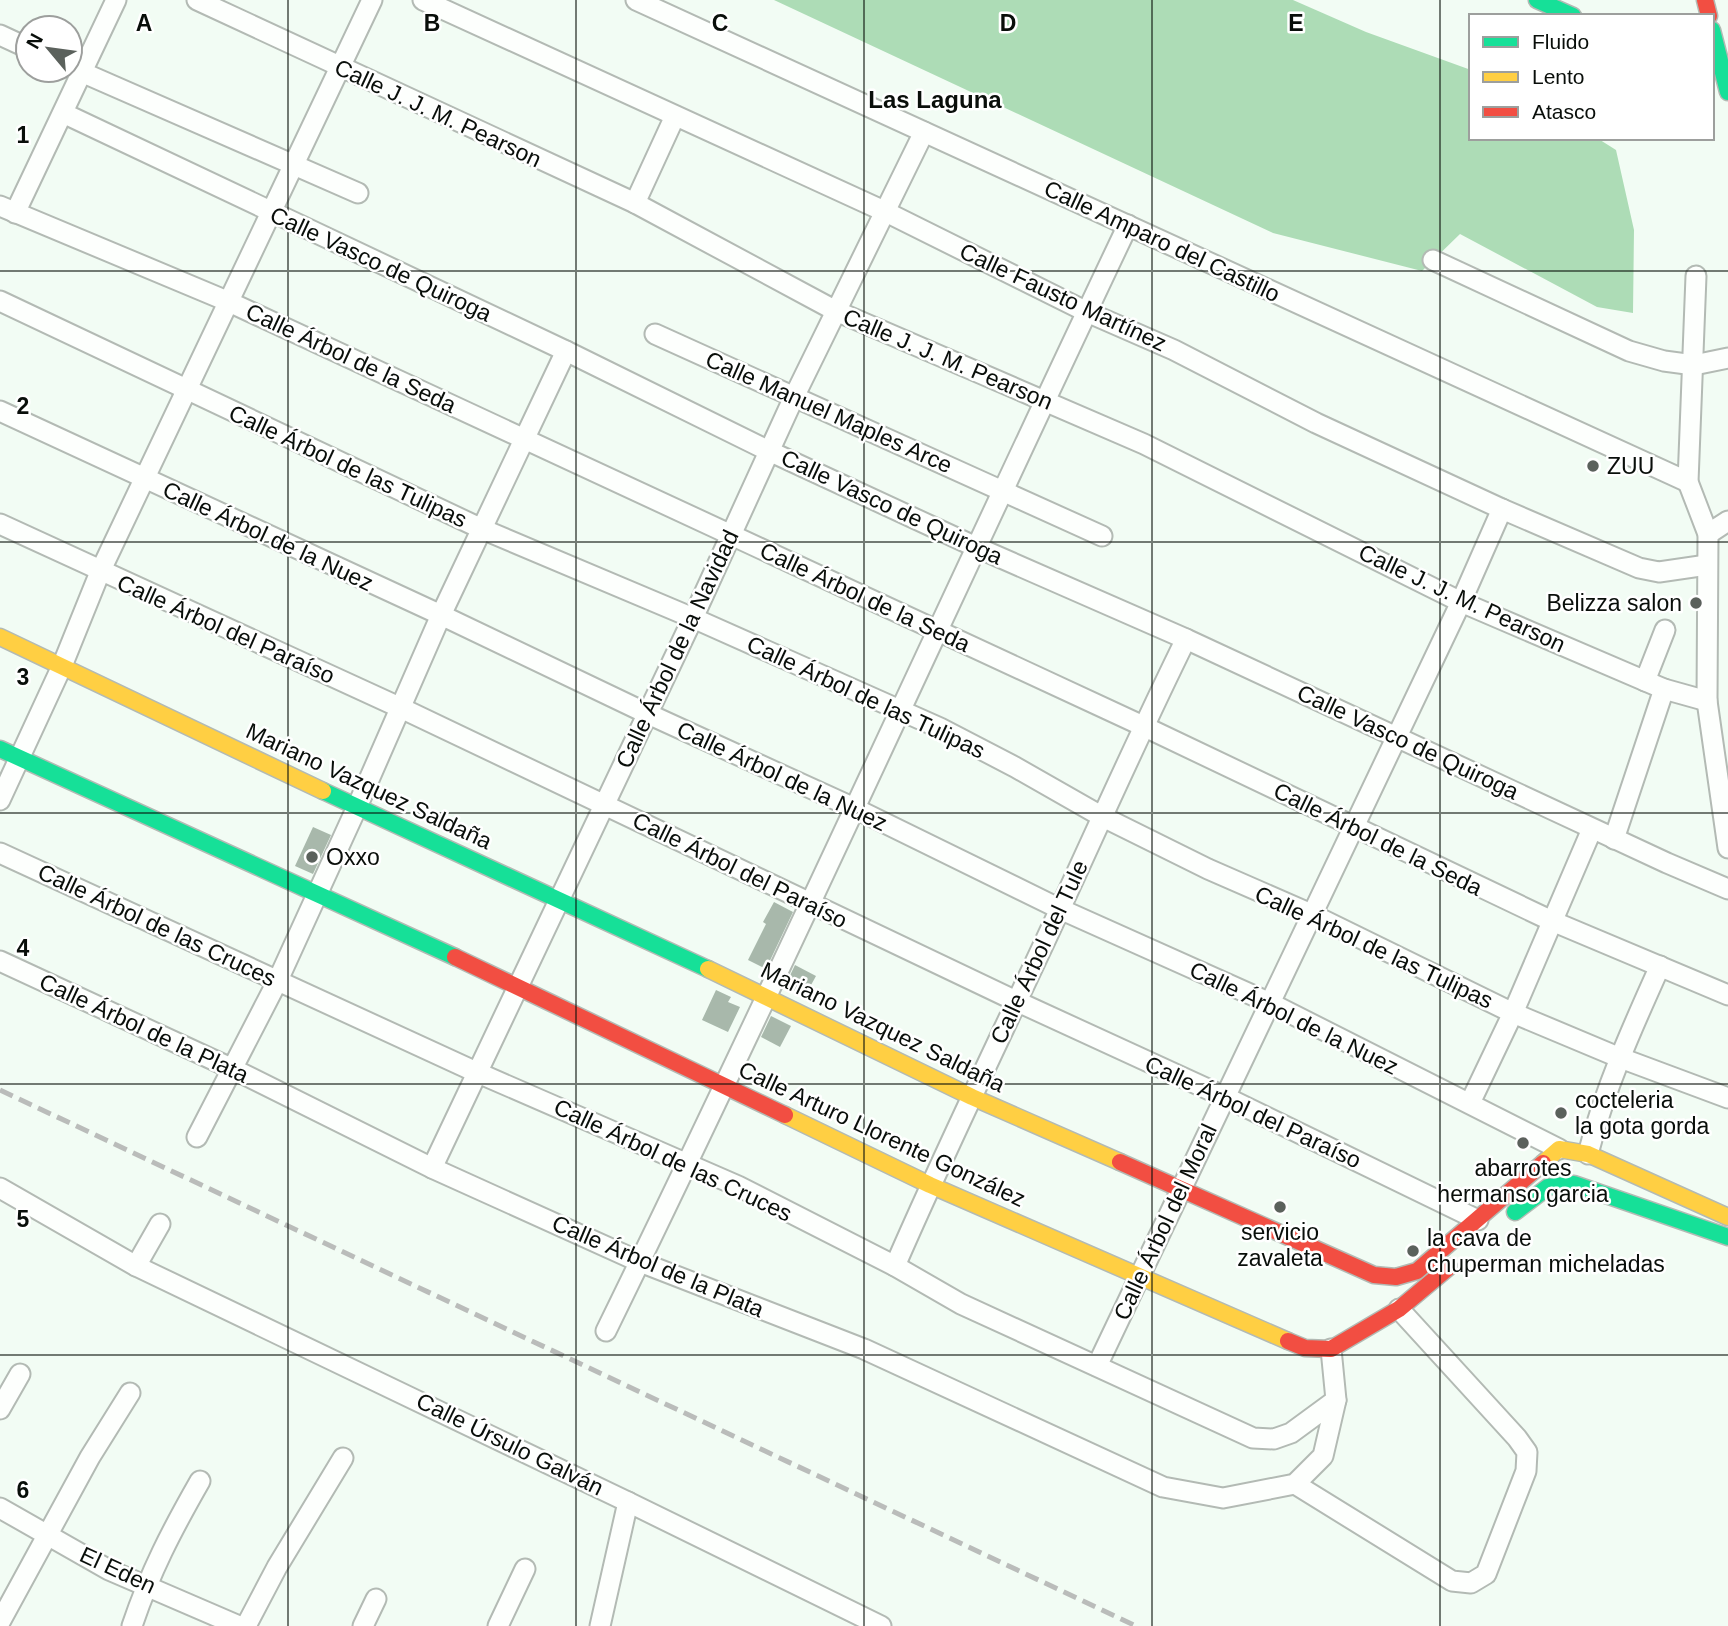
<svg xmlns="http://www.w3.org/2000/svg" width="1728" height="1626" viewBox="0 0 1728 1626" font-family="Helvetica,sans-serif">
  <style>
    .water { fill: #addcb6 }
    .building { fill: #a8b8ab }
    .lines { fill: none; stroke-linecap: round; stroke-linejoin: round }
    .street-casing { stroke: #b3bab4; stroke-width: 23 }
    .fast-casing { stroke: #b3bab4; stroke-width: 19 }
    .slow-casing { stroke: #b3bab4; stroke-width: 19 }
    .jam-casing { stroke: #b3bab4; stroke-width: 19 }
    .street { stroke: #fdfffd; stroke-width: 19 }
    .fast { stroke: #16e098; stroke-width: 16 }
    .slow { stroke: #ffcf43; stroke-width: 16 }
    .jam { stroke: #f24e42; stroke-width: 16 }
    .rail { stroke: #babcba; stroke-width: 5; stroke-dasharray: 14 7; stroke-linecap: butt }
    .grid { fill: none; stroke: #090e0a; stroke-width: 2; stroke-opacity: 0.55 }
    .poi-dot { fill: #5b615c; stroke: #fff; stroke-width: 2.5 }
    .labels { text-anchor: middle; stroke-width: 5; stroke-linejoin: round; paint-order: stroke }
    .street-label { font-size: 23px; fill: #090e0a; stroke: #fff }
    .poi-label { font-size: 23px; fill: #090e0a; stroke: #fff; text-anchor: start }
    .neighbourhood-label { font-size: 24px; font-weight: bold; fill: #090e0a; stroke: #fff }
    .grid-label { font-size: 23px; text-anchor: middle; font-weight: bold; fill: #090e0a; stroke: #fff; stroke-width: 5; stroke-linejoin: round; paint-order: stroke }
  </style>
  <rect width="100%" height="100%" fill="#f2fcf4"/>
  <path class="water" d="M774,0H1293L1366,32L1471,70V138H1597L1616,150L1634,230L1633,313L1597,307L1460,234L1422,271L1273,233Z"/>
  <g class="building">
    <path d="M313,827L331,835L313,874L295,866Z"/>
    <path d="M774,902L793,912L766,969L748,960L766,924L763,922Z"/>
    <path d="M795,965L816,976L805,996L785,986Z"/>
    <path d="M716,990L731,997L728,1002L740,1007L728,1032L702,1020Z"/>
    <path d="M771,1016L791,1026L780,1047L761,1037Z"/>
  </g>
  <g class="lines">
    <g class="street-casing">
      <g id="street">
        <path d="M197,0L635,203L836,311L1144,444L1461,602L1664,689L1707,701"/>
        <path d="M423,0L886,212L1087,312L1174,350L1316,423L1502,509L1639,568L1659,572L1707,565"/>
        <path d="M636,0L1688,482"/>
        <path d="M0,35L28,48"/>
        <path d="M70,67L358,193"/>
        <path d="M63,113L566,351L769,451L976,547L1186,639L1667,863L1728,889"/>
        <path d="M635,203L675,116"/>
        <path d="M0,206L227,301L1143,726L1552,921L1728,995"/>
        <path d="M15,213L116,0"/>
        <path d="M1433,260L1629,351L1664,361L1694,365L1728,358"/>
        <path d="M1696,276L1688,482L1708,534L1707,701L1728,848"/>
        <path d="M0,301L482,529L693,618L940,728L1015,767L1101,816L1208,869L1311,914L1513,1013L1618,1057L1728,1098"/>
        <path d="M655,334L1102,536"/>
        <path d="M0,411L441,615L646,713L854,808L1060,909L1270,1003L1559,1149"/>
        <path d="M0,524L401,708L1016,1001L1225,1097L1478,1220"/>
        <path d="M1708,534L1728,521"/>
        <path d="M1645,681L1665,630"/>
        <path d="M0,800L62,666L100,572L372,0"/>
        <path d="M1614,839L1664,689"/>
        <path d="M0,853L476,1072L738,1186L895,1266L961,1304L1253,1438L1274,1439L1291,1433L1336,1400"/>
        <path d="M0,961L233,1069L432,1168L640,1262L864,1349L1163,1487L1223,1498L1295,1484L1323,1456L1336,1400L1331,1349"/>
        <path d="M1470,1103L1513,1013L1592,829"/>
        <path d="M197,1137L278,980L357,807L441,615L566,351"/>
        <path d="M1588,1154C1605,1088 1632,1028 1660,966"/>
        <path d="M432,1168L693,618L794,397L924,132"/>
        <path d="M0,1188L136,1266L628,1502L881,1626"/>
        <path d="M136,1266L160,1224"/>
        <path d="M895,1266C947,1146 1005,1028 1060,909C1102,818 1142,728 1186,639"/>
        <path d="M606,1331C785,965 953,593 1128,225"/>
        <path d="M1097,1366L1461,602L1502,509"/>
        <path d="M0,1409L20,1374"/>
        <path d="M1295,1484L1452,1581L1471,1583L1486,1574L1526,1471L1527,1452L1517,1438L1399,1309"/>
        <path d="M0,1508L109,1570L239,1626"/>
        <path d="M0,1622L90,1457L130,1393"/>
        <path d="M132,1626C150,1572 172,1530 200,1481"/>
        <path d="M246,1626L277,1567L343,1458"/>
        <path d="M363,1626L376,1599"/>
        <path d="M498,1626L525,1569"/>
        <path d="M600,1626L628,1502"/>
      </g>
    </g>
    <g class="fast-casing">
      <g id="fast">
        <path d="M1537,0L1573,16"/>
        <path d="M1712,30L1728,92"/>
        <path d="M0,749L455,957"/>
        <path d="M323,791L708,969"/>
        <path d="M1515,1212L1548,1187L1574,1184L1728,1237"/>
      </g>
    </g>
    <g class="slow-casing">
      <g id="slow">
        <path d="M0,637L323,791"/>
        <path d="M708,969L972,1097L1120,1162"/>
        <path d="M785,1115L930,1185L1288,1341"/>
        <path d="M1543,1163L1559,1149L1588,1154L1728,1217"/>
      </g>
    </g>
    <g class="jam-casing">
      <g id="jam">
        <path d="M1705,0L1709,16"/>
        <path d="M455,957L785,1115"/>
        <path d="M1120,1162L1374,1275L1396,1277L1417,1271L1543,1163"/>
        <path d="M1288,1341L1305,1348L1331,1349L1399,1309L1449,1267"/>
      </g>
    </g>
    <use href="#street" class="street"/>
    <use href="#fast" class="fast"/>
    <use href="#slow" class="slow"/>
    <use href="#jam" class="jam"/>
    <path class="rail" d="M0,1090L1136,1626"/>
  </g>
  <path class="grid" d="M288,0V1626M576,0V1626M864,0V1626M1152,0V1626M1440,0V1626M0,271H1728M0,542H1728M0,813H1728M0,1084H1728M0,1355H1728"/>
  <g class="poi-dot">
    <circle cx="1593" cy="466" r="7"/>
    <circle cx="1696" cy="603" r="7"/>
    <circle cx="312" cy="857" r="7"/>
    <circle cx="1561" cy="1113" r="7"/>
    <circle cx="1523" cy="1143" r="7"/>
    <circle cx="1280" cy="1207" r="7"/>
    <circle cx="1413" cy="1251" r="7"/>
  </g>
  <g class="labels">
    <g class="street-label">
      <text transform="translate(438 113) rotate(25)" y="8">Calle J. J. M. Pearson</text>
      <text transform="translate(1162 241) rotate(25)" y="8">Calle Amparo del Castillo</text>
      <text transform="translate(381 264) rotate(25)" y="8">Calle Vasco de Quiroga</text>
      <text transform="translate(1063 297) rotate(25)" y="8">Calle Fausto Martínez</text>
      <text transform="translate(351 358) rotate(25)" y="8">Calle Árbol de la Seda</text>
      <text transform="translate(948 359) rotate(23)" y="8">Calle J. J. M. Pearson</text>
      <text transform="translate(829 412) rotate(24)" y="8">Calle Manuel Maples Arce</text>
      <text transform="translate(348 466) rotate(25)" y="8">Calle Árbol de las Tulipas</text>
      <text transform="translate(892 507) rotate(25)" y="8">Calle Vasco de Quiroga</text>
      <text transform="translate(268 536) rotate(25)" y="8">Calle Árbol de la Nuez</text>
      <text transform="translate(865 597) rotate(25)" y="8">Calle Árbol de la Seda</text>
      <text transform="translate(1462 598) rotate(25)" y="8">Calle J. J. M. Pearson</text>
      <text transform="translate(226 629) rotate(24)" y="8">Calle Árbol del Paraíso</text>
      <text transform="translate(677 649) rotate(-65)" y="8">Calle Árbol de la Navidad</text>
      <text transform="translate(866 697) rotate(25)" y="8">Calle Árbol de las Tulipas</text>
      <text transform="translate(1408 742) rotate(25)" y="8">Calle Vasco de Quiroga</text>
      <text transform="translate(782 776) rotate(25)" y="8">Calle Árbol de la Nuez</text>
      <text transform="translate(369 786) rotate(25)" y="8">Mariano Vazquez Saldaña</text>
      <text transform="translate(1378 839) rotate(26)" y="8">Calle Árbol de la Seda</text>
      <text transform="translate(740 870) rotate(26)" y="8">Calle Árbol del Paraíso</text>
      <text transform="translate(157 925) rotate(25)" y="8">Calle Árbol de las Cruces</text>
      <text transform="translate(1374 947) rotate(25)" y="8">Calle Árbol de las Tulipas</text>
      <text transform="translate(1039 952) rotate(-65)" y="8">Calle Árbol del Tule</text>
      <text transform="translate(1294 1018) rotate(26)" y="8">Calle Árbol de la Nuez</text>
      <text transform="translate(883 1027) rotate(26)" y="8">Mariano Vazquez Saldaña</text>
      <text transform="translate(144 1028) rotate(25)" y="8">Calle Árbol de la Plata</text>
      <text transform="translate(1253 1112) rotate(25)" y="8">Calle Árbol del Paraíso</text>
      <text transform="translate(882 1134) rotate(25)" y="8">Calle Arturo Llorente González</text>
      <text transform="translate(673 1160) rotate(25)" y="8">Calle Árbol de las Cruces</text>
      <text transform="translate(1165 1222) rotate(-65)" y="8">Calle Árbol del Moral</text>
      <text transform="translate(658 1266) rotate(23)" y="8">Calle Árbol de la Plata</text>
      <text transform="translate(510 1444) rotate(26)" y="8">Calle Úrsulo Galván</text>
      <text transform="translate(118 1570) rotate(25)" y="8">El Eden</text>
    </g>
    <g class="poi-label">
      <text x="1607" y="474">ZUU</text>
      <text x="1682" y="611" text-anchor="end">Belizza salon</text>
      <text x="326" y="865">Oxxo</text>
      <text x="1575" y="1108">cocteleria<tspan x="1575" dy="26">la gota gorda</tspan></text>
      <text x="1523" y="1176" text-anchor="middle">abarrotes<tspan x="1523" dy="26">hermanso garcia</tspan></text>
      <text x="1280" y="1240" text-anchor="middle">servicio<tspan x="1280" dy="26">zavaleta</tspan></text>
      <text x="1427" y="1246">la cava de<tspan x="1427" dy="26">chuperman micheladas</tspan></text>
    </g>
    <g class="neighbourhood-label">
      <text x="935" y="108">Las Laguna</text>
    </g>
  </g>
  <g class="grid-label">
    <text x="144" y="31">A</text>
    <text x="432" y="31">B</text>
    <text x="720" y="31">C</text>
    <text x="1008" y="31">D</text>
    <text x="1296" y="31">E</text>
    <text x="23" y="143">1</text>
    <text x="23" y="414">2</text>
    <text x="23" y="685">3</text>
    <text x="23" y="956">4</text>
    <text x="23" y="1227">5</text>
    <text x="23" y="1498">6</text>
  </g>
  <rect x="1469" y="14" width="245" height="126" fill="#ffffff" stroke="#9d9f9d" stroke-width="2"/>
  <rect x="1483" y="37" width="35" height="10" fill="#16e098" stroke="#9d9f9d" stroke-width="2"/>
  <text x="1532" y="49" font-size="21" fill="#090e0a">Fluido</text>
  <rect x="1483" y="72" width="35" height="10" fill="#ffcf43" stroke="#9d9f9d" stroke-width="2"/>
  <text x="1532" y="84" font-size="21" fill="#090e0a">Lento</text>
  <rect x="1483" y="107" width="35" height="10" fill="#f24e42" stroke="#9d9f9d" stroke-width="2"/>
  <text x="1532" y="119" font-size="21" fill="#090e0a">Atasco</text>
  <g transform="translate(49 49) rotate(299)"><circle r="33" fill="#ffffff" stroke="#9d9f9d" stroke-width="2"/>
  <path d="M0-5L12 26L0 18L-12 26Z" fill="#5b615c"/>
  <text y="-10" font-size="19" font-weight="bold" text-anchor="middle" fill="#090e0a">N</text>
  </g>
</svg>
